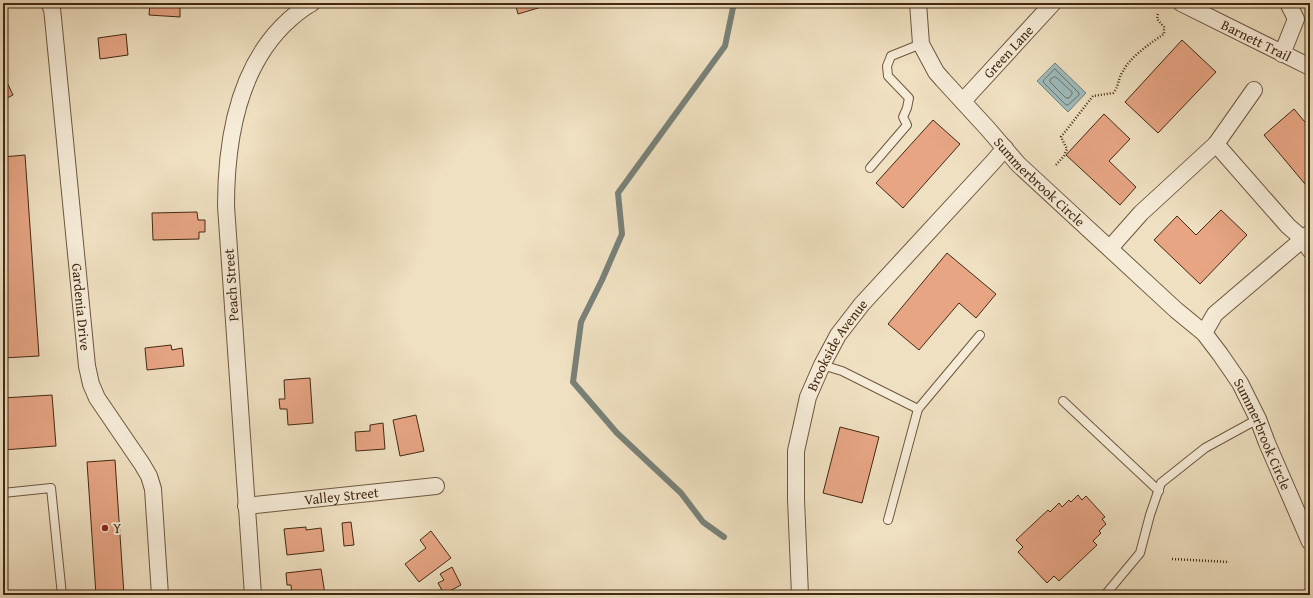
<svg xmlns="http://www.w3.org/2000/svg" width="1313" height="598" viewBox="0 0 1313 598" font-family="'Gentium Book Plus',serif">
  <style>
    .water { fill: #9dbbbc; stroke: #798178 }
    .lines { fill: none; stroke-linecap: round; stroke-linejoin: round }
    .shore { stroke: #707268; stroke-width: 1 }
    .stream { stroke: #798178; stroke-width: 6 }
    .building { fill: #e7a584; stroke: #432913 }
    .service-casing { stroke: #6e573e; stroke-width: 10 }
    .minor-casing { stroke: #6e573e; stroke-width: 18 }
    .path { stroke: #432913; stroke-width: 2.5; stroke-dasharray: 1 2; stroke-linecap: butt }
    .service { stroke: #f5ebd7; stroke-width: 8 }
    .minor { stroke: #f5ebd7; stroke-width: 16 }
    .poi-dot { fill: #8f2418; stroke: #f5ebd7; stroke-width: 1.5 }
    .labels { text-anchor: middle; stroke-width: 4; stroke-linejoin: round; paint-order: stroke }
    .street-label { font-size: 14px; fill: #432913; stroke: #f5ebd7 }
    .poi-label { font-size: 14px; fill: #432913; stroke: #f5ebd7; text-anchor: start }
  </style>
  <rect width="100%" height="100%" fill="#efe0c1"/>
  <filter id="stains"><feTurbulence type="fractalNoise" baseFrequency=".005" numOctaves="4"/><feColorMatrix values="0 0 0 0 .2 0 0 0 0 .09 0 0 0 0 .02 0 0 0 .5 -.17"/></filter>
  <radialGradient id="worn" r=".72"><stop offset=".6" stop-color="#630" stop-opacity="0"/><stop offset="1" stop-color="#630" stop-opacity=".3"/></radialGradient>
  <path class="water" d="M1055,63L1086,93L1068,112L1037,81Z"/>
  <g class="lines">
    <g class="shore">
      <path d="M1055,69L1079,93V95L1068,105H1066L1043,82L1044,80Z"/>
      <path d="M1054,77H1056L1072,92V94L1069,98H1066L1050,82V80Z"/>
    </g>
    <path class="stream" d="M724,537L703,522L681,493L617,433L573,382L581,322L602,280L622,234L618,193L725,46L734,3"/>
  </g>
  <g class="building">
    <path d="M150,3H180V17L149,15Z"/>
    <path d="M515,3H555L518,14Z"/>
    <path d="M126,34L128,55L100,59L98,38Z"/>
    <path d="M1182,40L1216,72L1158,133L1125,102Z"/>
    <path d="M3,74L13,95L3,100Z"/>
    <path d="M1294,109L1310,128V190L1264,135Z"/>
    <path d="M1104,114L1130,139L1109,161L1136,187L1120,205L1066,155Z"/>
    <path d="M933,120L960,144L903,208L876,183Z"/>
    <path d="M25,155L39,356L3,358V157Z"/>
    <path d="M1221,210L1247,235L1200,284L1154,240L1177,216L1196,235Z"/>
    <path d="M197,212L198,220H205V232H199V239L153,240L152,213Z"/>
    <path d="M947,253L996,294L976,318L959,303L919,350L888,324Z"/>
    <path d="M171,345L172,350L182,348L184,366L147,370L145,348Z"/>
    <path d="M310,378L313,423L288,425L287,409H280L279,399H285L284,380Z"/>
    <path d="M52,395L56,446L3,450V398Z"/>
    <path d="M416,415L424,451L400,456L393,420Z"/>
    <path d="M383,423L385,449L356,451L355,432L370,431V425Z"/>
    <path d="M840,427L879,437L862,503L823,493Z"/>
    <path d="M115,460L124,595H96L87,462Z"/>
    <path d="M1078,495L1082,500L1086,496L1105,517L1102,519L1106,524L1099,531L1101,533L1093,541L1097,545L1059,581L1054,576L1047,583L1018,552L1023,547L1016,540L1048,510L1050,512L1059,503L1062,507L1069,500L1071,502Z"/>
    <path d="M351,522L354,545L344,546L342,523Z"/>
    <path d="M306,527V530L321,528L324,551L287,555L284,529Z"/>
    <path d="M431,531L451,558L419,582L405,564L426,548L420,540Z"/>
    <path d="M452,567L461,585L444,594L438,583L444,580L440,574Z"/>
    <path d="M321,569L325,594L292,595L291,585H287L286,573Z"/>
  </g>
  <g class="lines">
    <g class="service-casing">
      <g id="service">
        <path d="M870,168L907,125L903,117L907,108L909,98L888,76L887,66L891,56L921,44"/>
        <path d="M822,365L842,371L918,409"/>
        <path d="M1063,401L1159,491"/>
        <path d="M3,493L51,488L62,595"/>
        <path d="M888,520L918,409L980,335"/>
        <path d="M1105,595L1140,553L1150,515L1161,483L1205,448L1258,419"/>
      </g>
    </g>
    <g class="minor-casing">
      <g id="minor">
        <path id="s1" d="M49,3L52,9L53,18L87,366L91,384L97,398L142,464L149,476L153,489L160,595"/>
        <path id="s2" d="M918,3L921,44L936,72L943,80L988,129L1018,164L1176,310L1204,333L1220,354L1240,383L1258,419L1267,443L1310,542"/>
        <path id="s3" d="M1181,3L1310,67"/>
        <path d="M1282,54L1296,19L1288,3"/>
        <path id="s4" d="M963,101L1053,3"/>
        <path d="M1216,144L1254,90"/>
        <path d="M1110,248L1141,213L1216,144L1288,226L1303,239L1310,250"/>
        <path d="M1204,333L1215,314L1310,233"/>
        <path id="s5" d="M246,506L436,486"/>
        <path d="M253,595L226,206C226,140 238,65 290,19C297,13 304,7 312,3"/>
        <path id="s6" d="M800,595L796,499V451L808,397L822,365L838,335L862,304L993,162L1005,148"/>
      </g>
    </g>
    <g class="path">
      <path d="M1056,165L1064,156L1067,149L1061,137L1093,96L1113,93C1119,87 1118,78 1123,71C1130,57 1152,42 1164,34V27L1157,19L1158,13"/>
      <path d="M1172,559L1229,562"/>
    </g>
    <use href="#service" class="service"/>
    <use href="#minor" class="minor"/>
  </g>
  <circle class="poi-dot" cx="105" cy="528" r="4"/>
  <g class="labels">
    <g class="street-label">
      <text dy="5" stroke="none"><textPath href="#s3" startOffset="84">Barnett Trail</textPath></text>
      <text dy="5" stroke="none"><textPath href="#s4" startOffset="67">Green Lane</textPath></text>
      <text dy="5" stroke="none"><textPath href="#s2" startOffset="224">Summerbrook Circle</textPath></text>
      <text transform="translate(231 285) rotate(-94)" y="5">Peach Street</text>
      <text dy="5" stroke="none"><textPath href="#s1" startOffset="306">Gardenia Drive</textPath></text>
      <text dy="5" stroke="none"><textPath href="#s6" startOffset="259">Brookside Avenue</textPath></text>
      <text dy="5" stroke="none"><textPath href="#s2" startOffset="565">Summerbrook Circle</textPath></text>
      <text dy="5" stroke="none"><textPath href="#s5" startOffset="96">Valley Street</textPath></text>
    </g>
    <g class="poi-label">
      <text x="113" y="533">Y</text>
    </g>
  </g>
  <rect width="1313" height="598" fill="none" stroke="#efe0c1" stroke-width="16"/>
  <rect x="4" y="4" width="1305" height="590" fill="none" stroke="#432913" stroke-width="2"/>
  <rect x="8" y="8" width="1297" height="582" fill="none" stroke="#432913"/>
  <rect width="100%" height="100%" filter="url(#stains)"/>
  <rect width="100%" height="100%" fill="url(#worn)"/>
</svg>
